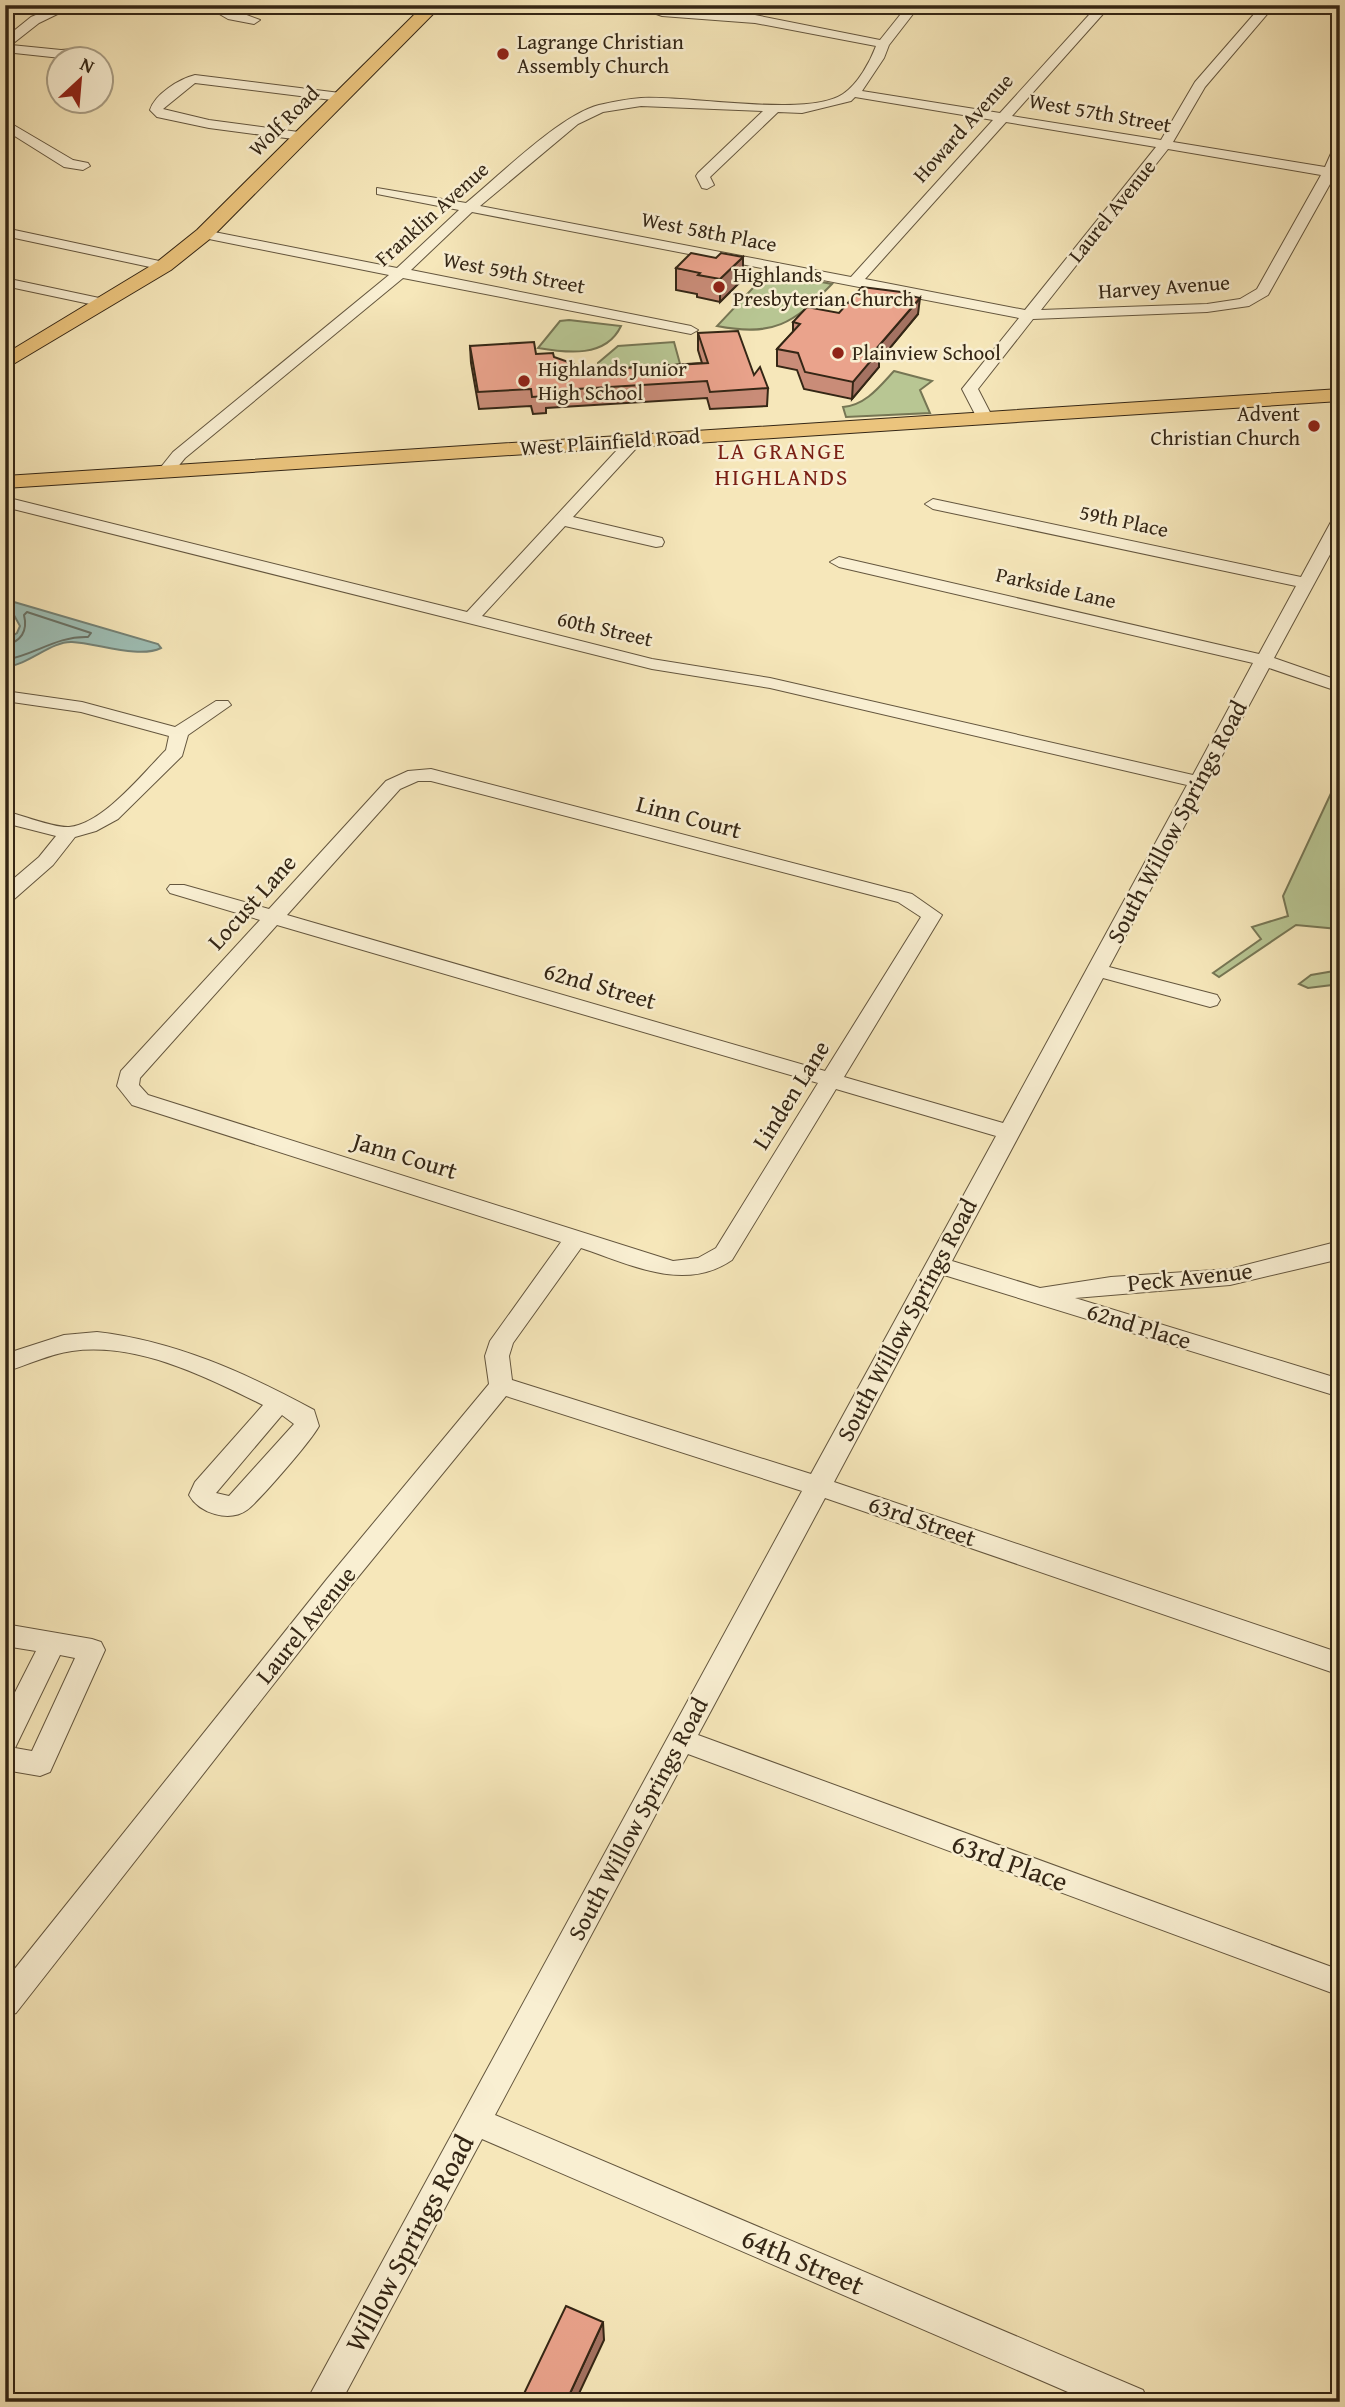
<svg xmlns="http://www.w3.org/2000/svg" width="1345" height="2407" viewBox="0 0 1345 2407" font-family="'Gentium Book Plus',serif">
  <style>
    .green { fill: #b8c693; stroke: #767654; stroke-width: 2 }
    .water { fill: #9ebfb6; stroke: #748276; stroke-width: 2 }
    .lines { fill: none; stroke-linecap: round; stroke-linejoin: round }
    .shore { stroke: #697266; stroke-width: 2 }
    .minor-casing { stroke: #64563e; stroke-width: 2 }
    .major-casing { stroke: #342615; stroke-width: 2 }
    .minor { fill: #f9efd2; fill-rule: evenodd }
    .major { fill: #ebc47d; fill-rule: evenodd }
    .wall { fill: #c98c78; stroke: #342615; stroke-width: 2 }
    .shaded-wall { fill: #a47262; stroke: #342615; stroke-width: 2 }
    .building { fill: #eaa38c; stroke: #342615; stroke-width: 2 }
    .poi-dot { fill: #8f2418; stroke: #f9efd2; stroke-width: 2.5 }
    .labels { text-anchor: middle; stroke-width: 5; stroke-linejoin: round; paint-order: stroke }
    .far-poi-label { font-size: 21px; fill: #342615; stroke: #f9efd2; text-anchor: start }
    .far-street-label { font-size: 21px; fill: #342615; stroke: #f9efd2 }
    .far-quarter-label { font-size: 23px; letter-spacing: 2px; fill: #7a1f14; stroke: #f9efd2 }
    .street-label { font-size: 24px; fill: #342615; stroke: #f9efd2 }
    .near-street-label { font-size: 28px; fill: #342615; stroke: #f9efd2 }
  </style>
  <rect width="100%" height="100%" fill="#f6e7ba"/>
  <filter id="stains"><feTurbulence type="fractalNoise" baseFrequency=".00286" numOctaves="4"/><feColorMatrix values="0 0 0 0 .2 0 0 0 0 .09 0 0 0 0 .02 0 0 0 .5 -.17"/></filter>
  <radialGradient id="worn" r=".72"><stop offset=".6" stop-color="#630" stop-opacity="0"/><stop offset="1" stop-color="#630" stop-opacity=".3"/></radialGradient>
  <g class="green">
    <path d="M768,272L832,284C793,324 773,337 717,326Z"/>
    <path d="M569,320L621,326C606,358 567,353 538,348L560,321Z"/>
    <path d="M674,342L682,371L601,379L598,363L618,346Z"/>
    <path d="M894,371L932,381L920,390L930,413L846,417L843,407C866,405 880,386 894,371Z"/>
    <path d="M1340,774V938L1338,929L1296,925L1219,977L1213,973L1261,939L1252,927L1288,916L1283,896Z"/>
    <path d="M1340,970V984L1308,988L1299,984L1311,975Z"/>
  </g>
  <path class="water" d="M14,602L158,644L161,648C139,659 97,643 72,642C51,641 29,665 5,667V640L17,633L20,626L10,608V604Z"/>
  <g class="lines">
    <path class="shore" d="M5,645C21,642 28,631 24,615L27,612L91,633L88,637C56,636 35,655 5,660"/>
    <g class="minor-casing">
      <g id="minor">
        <path d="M59,5H76L39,23L11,45L61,50L86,48L92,52L90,55L61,58L5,52V38L31,17Z"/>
        <path d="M204,5H220L260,20L254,24L228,19Z"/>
        <path d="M646,5L755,15L880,40L908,5H920L889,45L884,58L862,91L1000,113L1098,5H1111L1012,116L1161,140L1195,82L1262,5H1275L1205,87L1173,142L1325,167L1333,149L1340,145L1337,169L1340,170V178L1334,177L1268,295L1249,306L1207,312L1033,319L978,389L993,418L985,423L977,418L962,389L1019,318L472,212L411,270L691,326L698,330L691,334L403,278L185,458L171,475H159L157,472L173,452L389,275L199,237V231L204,230L397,268L459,210L377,194V188L466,203C499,176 560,115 599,105C612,102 628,99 641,98C689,95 806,118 843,94C858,84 870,62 876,46L755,23L662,16L648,11ZM855,97L993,120L851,277L480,206L578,124L603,112L641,106L763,111L698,173L696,176L702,188L707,189L714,185L710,177L778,112L802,113L851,101ZM1006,122L1156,147L1025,310L865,279ZM1168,149L1321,175L1257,289L1240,299L1207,304L1041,310Z"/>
        <path d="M1322,5H1340V11L1324,8Z"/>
        <path d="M195,75L340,93L346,97L340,101L195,83L163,109L209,120L306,133L308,136L301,140L209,128L157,117L150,110C155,94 179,79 195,75Z"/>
        <path d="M5,120L73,160L88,163L90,166L83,170L64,167L5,130Z"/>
        <path d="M5,228L164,262L171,266L164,270L5,236Z"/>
        <path d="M5,278L104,299L111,303L104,307L5,286Z"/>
        <path d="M635,435L641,437L643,440L641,443L573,517L662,538L664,542L662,546L656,547L565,526L482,616L652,659L770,678L1193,775L1253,663L839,567L830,562L839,557L1259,654L1296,586L933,509L925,504L933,499L1301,577L1332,520L1340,515V536L1274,658L1340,681V692L1269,668L1109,967L1217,995L1220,1000L1217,1005L1210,1007L1103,978L952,1261L1040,1288L1111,1277L1230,1269L1340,1241V1258L1336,1260L1230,1285L1075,1298L1340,1379V1397L944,1275L834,1482L1340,1653V1675L825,1498L698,1735L1340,1970V1996L688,1754L495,2115L1143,2390L1148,2402H1091L482,2139L341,2402H306L802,1491L506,1396L345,1593L16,2013L5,2017V1981L327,1579L489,1384L485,1356L490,1341L561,1242L132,1105L117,1086L121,1071L260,920L170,893L167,889L170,885H184L269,909L386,781L408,771L431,769L912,894L942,915L844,1077L1003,1123L1187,785L770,688L652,669L5,507V497L467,612L629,437ZM418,781H431L898,902L921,917L825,1071L287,915L400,789ZM277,925L818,1083L716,1248L698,1258L673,1261L148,1095L139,1085L140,1078ZM836,1089L996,1136L811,1474L512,1380L509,1356L513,1343L581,1248C630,1264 684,1293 732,1260Z"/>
        <path d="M5,691L82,702L175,727L216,701H228L231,705L188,735L182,756L118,819L96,831L75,837L53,865L12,901L5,903V886L39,857L56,836L5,823V811C22,815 53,828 69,827C103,824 143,773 166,750L169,736L81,712L5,701Z"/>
        <path d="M97,1332C175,1341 246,1373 314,1410L319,1426C311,1441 260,1500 247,1510C229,1523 199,1513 189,1495L195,1482L263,1405C206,1377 138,1342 72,1351C50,1354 27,1365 5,1372V1354L64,1335ZM282,1415L294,1424L229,1496L216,1493Z"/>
        <path d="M5,1624L92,1639L101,1642L105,1650L50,1772L40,1776L5,1770V1712L36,1651L5,1646ZM60,1655L75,1658L32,1751L15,1748Z"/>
      </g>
    </g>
    <g class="major-casing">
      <g id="major">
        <path d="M424,5H442L211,238L171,270L5,369V354L157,262L197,230Z"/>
        <path d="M1340,389V401L5,488V476Z"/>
      </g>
    </g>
    <use href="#minor" class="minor"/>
    <use href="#major" class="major"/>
  </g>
  <g class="wall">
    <path d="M676,268L743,279L720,302L697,297V294L676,290Z"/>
    <path d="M909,296L918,314L879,361V367L852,399L804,389L797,370L777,366V349L793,332V322L839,313Z"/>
    <path d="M698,333L754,375L768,388L767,406L710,409L707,398L546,408V413L533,414L531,406L479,409L471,363L470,346L536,354L576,371L702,363L698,350Z"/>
  </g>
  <g class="shaded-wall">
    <path d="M743,257V279L720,302V279Z"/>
    <path d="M920,298L918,314L879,361V367L852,399L853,382L876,349Z"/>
    <path d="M603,2322L604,2340L575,2402H566Z"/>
  </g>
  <g class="building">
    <path d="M691,253L716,258L721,253L743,257L720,279L698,275L700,273L676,268Z"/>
    <path d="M862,287L909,293L907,295L920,298L876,349L880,350L853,382L805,372L798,353L777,349L800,324L793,322L807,307L839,313Z"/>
    <path d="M738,331L754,375L760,367L768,388L710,392L707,381L544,391L545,396L532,397L531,389L478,392L470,346L534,342L536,354L553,353L554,357L574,364L576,371L708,363L698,333Z"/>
    <path d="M566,2306L603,2322L566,2402H520Z"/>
  </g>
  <g class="poi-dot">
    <circle cx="503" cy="54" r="7"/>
    <circle cx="719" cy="287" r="7"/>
    <circle cx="838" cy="353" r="7"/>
    <circle cx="524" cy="381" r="7"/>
    <circle cx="1314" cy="426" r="7"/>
  </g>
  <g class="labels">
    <g class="far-poi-label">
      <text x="517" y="49">Lagrange Christian<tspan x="517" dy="24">Assembly Church</tspan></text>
      <text x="733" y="282">Highlands<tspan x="733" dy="24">Presbyterian Church</tspan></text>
      <text x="852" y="360">Plainview School</text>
      <text x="538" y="376">Highlands Junior<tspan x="538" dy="24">High School</tspan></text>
      <text x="1300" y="421" text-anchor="end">Advent<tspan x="1300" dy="24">Christian Church</tspan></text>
    </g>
    <g class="far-street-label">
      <text transform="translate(1100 113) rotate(10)" y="7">West 57th Street</text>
      <text transform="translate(284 121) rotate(-45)" y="7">Wolf Road</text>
      <text transform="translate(963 128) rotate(-48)" y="7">Howard Avenue</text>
      <text transform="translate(1112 211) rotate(-51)" y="7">Laurel Avenue</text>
      <text transform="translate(432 214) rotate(-42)" y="7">Franklin Avenue</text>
      <text transform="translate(709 232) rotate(11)" y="7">West 58th Place</text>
      <text transform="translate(514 273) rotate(11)" y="7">West 59th Street</text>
      <text transform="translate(1164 287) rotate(-4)" y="7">Harvey Avenue</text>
      <text transform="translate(610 442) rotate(-4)" y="7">West Plainfield Road</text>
      <text transform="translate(1124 521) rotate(12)" y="7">59th Place</text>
      <text transform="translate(1056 588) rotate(13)" y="7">Parkside Lane</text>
      <text transform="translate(605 629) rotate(13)" y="7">60th Street</text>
    </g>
    <g class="far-quarter-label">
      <text x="782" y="459">LA GRANGE<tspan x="782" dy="26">HIGHLANDS</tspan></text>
    </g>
    <g class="street-label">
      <text transform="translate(689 817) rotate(15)" y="8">Linn Court</text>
      <text transform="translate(1177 822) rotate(-62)" y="8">South Willow Springs Road</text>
      <text transform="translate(252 902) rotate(-48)" y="8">Locust Lane</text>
      <text transform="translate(600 986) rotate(16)" y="8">62nd Street</text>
      <text transform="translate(791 1095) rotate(-58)" y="8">Linden Lane</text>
      <text transform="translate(405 1156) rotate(17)" y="8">Jann Court</text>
      <text transform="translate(1190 1277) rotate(-6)" y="8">Peck Avenue</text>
      <text transform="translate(907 1320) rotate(-62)" y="8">South Willow Springs Road</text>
      <text transform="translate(1139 1326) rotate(17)" y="8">62nd Place</text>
      <text transform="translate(922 1521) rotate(19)" y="8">63rd Street</text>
      <text transform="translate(306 1625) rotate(-51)" y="8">Laurel Avenue</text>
      <text transform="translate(638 1819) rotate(-62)" y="8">South Willow Springs Road</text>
    </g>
    <g class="near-street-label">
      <text transform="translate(1010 1862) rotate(20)" y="10">63rd Place</text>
      <text transform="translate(409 2243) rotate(-62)" y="10">Willow Springs Road</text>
      <text transform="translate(803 2261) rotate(23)" y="10">64th Street</text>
    </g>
  </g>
  <rect width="1345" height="2407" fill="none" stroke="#f6e7ba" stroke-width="28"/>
  <rect x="7" y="7" width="1331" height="2393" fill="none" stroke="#342615" stroke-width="3.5"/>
  <rect x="14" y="14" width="1317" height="2379" fill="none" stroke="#342615" stroke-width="2"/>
  <g transform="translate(80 80) rotate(26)"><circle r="33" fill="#f9efd2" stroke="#aa9f86" stroke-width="2"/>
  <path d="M0-5L12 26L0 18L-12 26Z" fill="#8f2418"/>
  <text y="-10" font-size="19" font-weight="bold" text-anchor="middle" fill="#342615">N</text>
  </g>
  <rect width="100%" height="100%" filter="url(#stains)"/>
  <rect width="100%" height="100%" fill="url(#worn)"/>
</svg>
